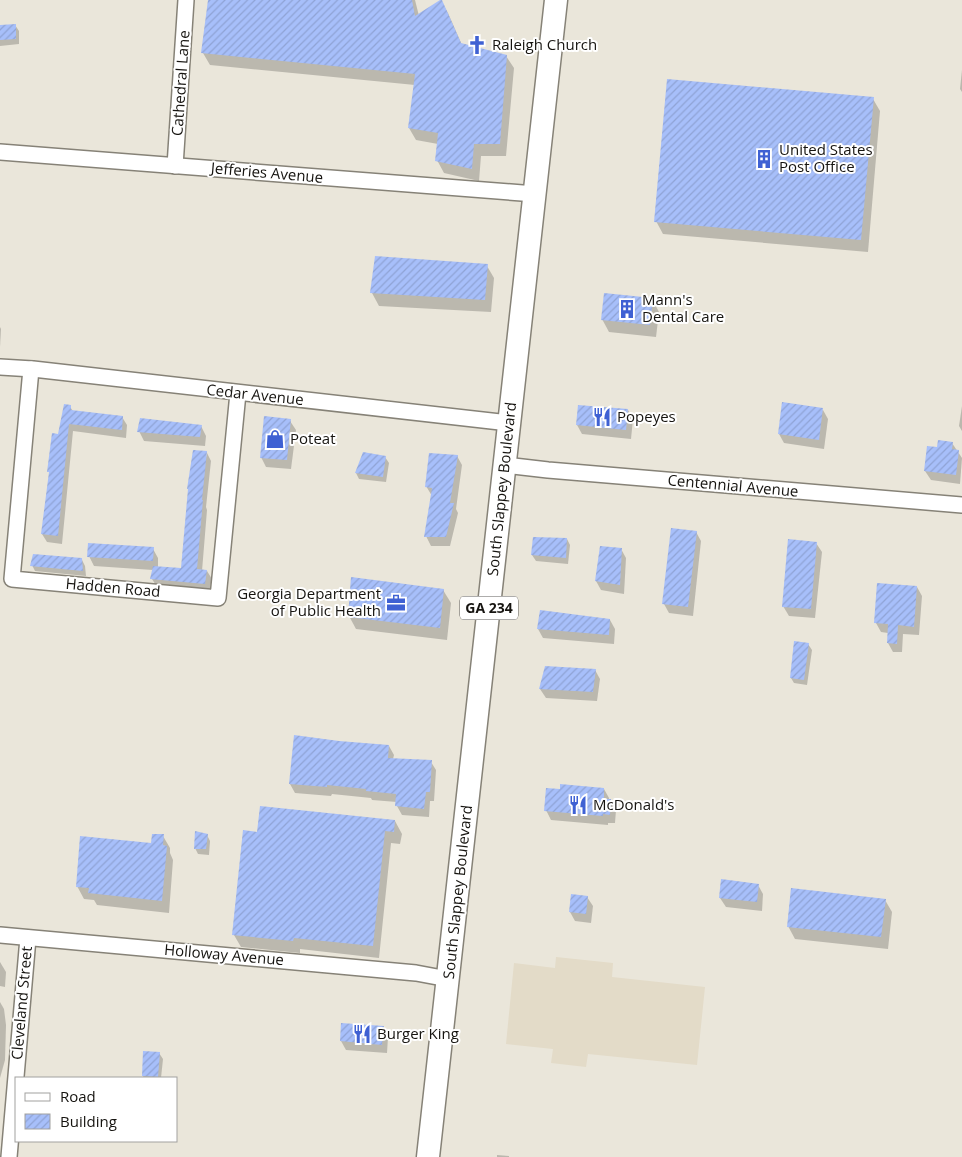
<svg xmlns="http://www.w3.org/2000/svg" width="962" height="1157" viewBox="0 0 962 1157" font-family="'Open Sans',sans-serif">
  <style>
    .built { fill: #e3dbc8 }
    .shadow { fill: #0003 }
    .building { fill: url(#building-hatch) }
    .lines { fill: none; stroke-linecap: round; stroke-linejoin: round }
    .street-casing { stroke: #868277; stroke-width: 18 }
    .primary-casing { stroke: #868277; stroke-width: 25 }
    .street { stroke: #fff; stroke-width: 15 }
    .primary { stroke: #fff; stroke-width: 22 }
    .labels { text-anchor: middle; stroke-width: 4; stroke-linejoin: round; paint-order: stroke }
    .shield { fill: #fff; stroke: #5c5a58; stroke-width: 1 }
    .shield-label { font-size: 14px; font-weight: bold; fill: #161410 }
    .poi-label { font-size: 15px; fill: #161410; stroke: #fff; text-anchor: start }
    .street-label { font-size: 15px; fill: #161410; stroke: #fff }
  </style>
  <defs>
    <pattern id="building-hatch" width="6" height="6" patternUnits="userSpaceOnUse" patternTransform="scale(1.25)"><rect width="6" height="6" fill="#a7bffa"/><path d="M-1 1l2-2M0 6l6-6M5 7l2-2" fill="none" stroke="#8fa3d5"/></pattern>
  </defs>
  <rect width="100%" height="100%" fill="#eae6da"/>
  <path class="built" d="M556,957L613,963L612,977L705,987L697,1065L588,1054L586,1067L551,1063L553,1049L506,1044L514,963L555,968Z"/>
  <g class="shadow">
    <path d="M209,0H415L419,16L441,1L448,13L462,45L506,56L514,68L506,156H481L479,181L444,173L437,160L438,144L416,140L409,128L415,85L210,65L203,53Z"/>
    <path d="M15,25L19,31V44L0,46V26Z"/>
    <path d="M962,70V92L960,89Z"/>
    <path d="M873,99L880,111L868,252L663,234L656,221Z"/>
    <path d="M376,257L487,266L494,278L491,312L379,306L372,293Z"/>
    <path d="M652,299L659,312L656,337L609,332L602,319Z"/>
    <path d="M0,327L1,329L0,347Z"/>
    <path d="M962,406V431L959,426Z"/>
    <path d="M70,407L73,411L122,417L127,425L126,438L73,431L62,544L47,542L42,534L50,474L49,472Z"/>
    <path d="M628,410L633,419L631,439L582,434L577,425Z"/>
    <path d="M823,410L828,419L824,449L784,443L779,434Z"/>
    <path d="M290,421L296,430L291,469L266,467L261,457Z"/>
    <path d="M201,426L206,436L205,446L144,441L139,431Z"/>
    <path d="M952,443L962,458L960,484L931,480L925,471L938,448Z"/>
    <path d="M207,453L211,461L206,507L207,510L202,571H207L212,579L209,592L157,587L152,579L153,570L94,566L89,556L153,549L158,558V567L182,569Z"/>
    <path d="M364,453L385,457L389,463L386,482L359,479L356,473Z"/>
    <path d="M457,456L462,465L456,509L458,513L450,546H431L426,536L432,496L426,486Z"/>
    <path d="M696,532L701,541L693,616L669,613L664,604Z"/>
    <path d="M567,539L570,545L568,564L536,561L532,555Z"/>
    <path d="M816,543L822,552L815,618L789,616L783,606Z"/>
    <path d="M602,547L621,549L626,558L624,594L601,590L596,581Z"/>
    <path d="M82,560L85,566L86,576L35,571L32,565Z"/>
    <path d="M879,585L917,587L922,596L919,635L903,634L902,652H893L888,643V633L881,632L876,623Z"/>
    <path d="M443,590L451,603L447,640L356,629L349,616Z"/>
    <path d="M610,620L615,629L614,644L543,638L538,629Z"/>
    <path d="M808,644L812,650L807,685L794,683L791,678Z"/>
    <path d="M595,670L600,679L597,701L546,698L540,689Z"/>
    <path d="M389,746L394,755L393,759L431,762L436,770L434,801H430L429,817L402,815L397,806V802L372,800L371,798L332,794L331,796L295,793L290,784Z"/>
    <path d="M604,789L609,798V800H611L616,810L615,823H608V825L551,820L546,810Z"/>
    <path d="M395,821L402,834L400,844L391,843L379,958L300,949V953L241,947L234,935L258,833Z"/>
    <path d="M207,835L210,841L209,855L198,854L195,848Z"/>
    <path d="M163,836L170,848V853L173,860L169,913L97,905L94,900L84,899L77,886L152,844Z"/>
    <path d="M758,885L763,894L762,911L726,907L720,898Z"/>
    <path d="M587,897L593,906L591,923L575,921L570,912Z"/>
    <path d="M885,900L892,912L888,949L795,939L788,926Z"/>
    <path d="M0,962L6,972L5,987L0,986Z"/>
    <path d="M0,1002L4,1009L6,1025L5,1060L0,1078Z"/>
    <path d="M383,1028L388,1037L387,1053L346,1050L341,1041Z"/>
    <path d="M159,1053L163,1059L161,1078H144L143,1076Z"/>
    <path d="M497,1155L509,1156V1157H497Z"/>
  </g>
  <g class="building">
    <path d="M208,0H412L415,16L440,0H442L461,43L507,55L500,144H474L472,169L435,161L438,133L408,128L415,74L201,53Z"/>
    <path d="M16,24V39L0,40V25Z"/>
    <path d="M667,79L874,97L861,240L654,222Z"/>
    <path d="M375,256L488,264L485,300L370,293Z"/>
    <path d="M604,293L653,298L650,325L601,320Z"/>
    <path d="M782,402L823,408L819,440L778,434Z"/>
    <path d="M64,404L71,405V410L123,416L122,430L69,424L58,536L41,534L49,472H47L52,433L58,434Z"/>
    <path d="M578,405L628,409L626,430L576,425Z"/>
    <path d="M264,416L291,419L287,460L260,458Z"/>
    <path d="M140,418L202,425L200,437L137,432Z"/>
    <path d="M938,440L953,442L952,449L959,450L956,475L924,471L927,446L937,447Z"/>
    <path d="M193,450L207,451L202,500H203L197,569L207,570L205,584L150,579L153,566L181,568L188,489H187Z"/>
    <path d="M363,452L386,456L383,477L355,473Z"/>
    <path d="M429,453L458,455L450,503H454L446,537H424L432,488L425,487Z"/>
    <path d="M671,528L697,531L688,607L662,604Z"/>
    <path d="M533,537L567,538L566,558L531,555Z"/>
    <path d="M788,539L817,542L811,609L782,607Z"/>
    <path d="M88,543L154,547L153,561L87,557Z"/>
    <path d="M600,546L622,548L620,585L595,581Z"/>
    <path d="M33,554L82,558L83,571L30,566Z"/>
    <path d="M351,577L444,589L440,628L348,617Z"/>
    <path d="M877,583L917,586L914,627L898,625L897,644L887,643L888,624L874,623Z"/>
    <path d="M540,610L610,619L609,635L537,629Z"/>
    <path d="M794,641L809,643L804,680L790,678Z"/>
    <path d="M545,666L596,669L593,692L539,689Z"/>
    <path d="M294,735L339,741L389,745L388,758L432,760L430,792H426L424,809L395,806L396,794L366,791V789L327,785V787L289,784Z"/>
    <path d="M560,784L604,788V799H611L610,815L603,814V816L544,811L546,788L560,789Z"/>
    <path d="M260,806L395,820L394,832L385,831L373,946L294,938L293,941L232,935L243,830L257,832Z"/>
    <path d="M195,831L208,834L206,849H194Z"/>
    <path d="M152,834H164L163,845L167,846L162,901L88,893L89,888L76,887L80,836L151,843Z"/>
    <path d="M721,879L759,884L757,902L719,898Z"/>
    <path d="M791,888L886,899L881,937L787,927Z"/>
    <path d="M571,894L588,896L586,914L569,912Z"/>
    <path d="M341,1023L384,1026L382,1045L340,1041Z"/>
    <path d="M143,1051L160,1052L158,1077L142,1076Z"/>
  </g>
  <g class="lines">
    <g class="street-casing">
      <g id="street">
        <path d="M0,152L535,194"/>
        <path d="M175,166L186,0"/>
        <path d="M0,367L33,369L509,423"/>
        <path d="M31,369L12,579L218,598L238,393"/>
        <path d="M505,465L548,470L962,505"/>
        <path d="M0,935L416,973L448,979"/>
        <path d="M9,1157L28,938"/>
      </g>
    </g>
    <g class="primary-casing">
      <path id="primary" d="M428,1157L556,0"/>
    </g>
    <use href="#street" class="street"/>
    <use href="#primary" class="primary"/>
  </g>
  <defs>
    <g id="church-bare" transform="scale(1.5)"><path d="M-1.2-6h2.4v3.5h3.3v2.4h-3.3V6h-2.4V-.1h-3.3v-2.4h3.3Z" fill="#3f61d3" stroke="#fff" stroke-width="2.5" paint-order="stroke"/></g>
    <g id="building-bare" transform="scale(1.5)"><path d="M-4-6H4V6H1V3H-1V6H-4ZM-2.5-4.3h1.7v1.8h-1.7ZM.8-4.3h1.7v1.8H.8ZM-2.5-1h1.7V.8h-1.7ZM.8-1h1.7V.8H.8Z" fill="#3f61d3" stroke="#fff" stroke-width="2.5" paint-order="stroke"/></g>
    <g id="restaurant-bare" transform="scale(1.5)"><path d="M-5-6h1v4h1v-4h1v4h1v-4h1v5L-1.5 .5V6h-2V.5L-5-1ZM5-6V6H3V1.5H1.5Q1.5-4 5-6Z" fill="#3f61d3" stroke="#fff" stroke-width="2.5" paint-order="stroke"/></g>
    <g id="shop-bare" transform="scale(1.5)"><path d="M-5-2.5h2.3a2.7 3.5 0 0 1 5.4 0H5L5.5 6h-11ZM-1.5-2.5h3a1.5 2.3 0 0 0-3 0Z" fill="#3f61d3" stroke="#fff" stroke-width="2.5" paint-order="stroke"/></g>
    <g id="office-bare" transform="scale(1.5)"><path d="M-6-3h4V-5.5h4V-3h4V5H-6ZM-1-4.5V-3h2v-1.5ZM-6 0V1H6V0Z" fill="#3f61d3" stroke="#fff" stroke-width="2.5" paint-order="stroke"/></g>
  </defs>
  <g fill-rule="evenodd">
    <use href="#church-bare" x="477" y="45"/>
    <use href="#building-bare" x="764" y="159"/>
    <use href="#building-bare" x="627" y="309"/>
    <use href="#restaurant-bare" x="602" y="417"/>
    <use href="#shop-bare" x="275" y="439"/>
    <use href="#office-bare" x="396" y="603"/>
    <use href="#restaurant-bare" x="578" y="805"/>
    <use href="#restaurant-bare" x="362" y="1034"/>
  </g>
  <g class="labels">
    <rect class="shield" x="460" y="596.5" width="58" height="23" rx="4"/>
    <g class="shield-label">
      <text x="489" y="613">GA 234</text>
    </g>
    <g class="poi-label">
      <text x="492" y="50">Raleigh Church</text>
      <text x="779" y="155">United States<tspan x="779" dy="17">Post Office</tspan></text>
      <text x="642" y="305">Mann's<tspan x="642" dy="17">Dental Care</tspan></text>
      <text x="617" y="422">Popeyes</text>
      <text x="290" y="444">Poteat</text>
      <text x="381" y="599" text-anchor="end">Georgia Department<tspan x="381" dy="17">of Public Health</tspan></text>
      <text x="593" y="810">McDonald's</text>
      <text x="377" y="1039">Burger King</text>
    </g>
    <g class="street-label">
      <text transform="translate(181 83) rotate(-86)" y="5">Cathedral Lane</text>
      <text transform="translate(267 173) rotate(5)" y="5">Jefferies Avenue</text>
      <text transform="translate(255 395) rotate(6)" y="5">Cedar Avenue</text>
      <text transform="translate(733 486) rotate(5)" y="5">Centennial Avenue</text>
      <text transform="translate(502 489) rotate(-84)" y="5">South Slappey Boulevard</text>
      <text transform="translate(113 588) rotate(5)" y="5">Hadden Road</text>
      <text transform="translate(458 892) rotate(-84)" y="5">South Slappey Boulevard</text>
      <text transform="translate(224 955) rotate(5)" y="5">Holloway Avenue</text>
      <text transform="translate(22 1003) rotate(-85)" y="5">Cleveland Street</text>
    </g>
  </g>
  <rect x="15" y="1077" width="162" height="65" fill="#ffffff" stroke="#a2a19f"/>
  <rect x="25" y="1093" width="25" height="8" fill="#ffffff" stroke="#a2a19f"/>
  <text x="60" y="1102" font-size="15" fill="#161410">Road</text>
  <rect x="25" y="1114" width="25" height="15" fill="url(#building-hatch)" stroke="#a2a19f"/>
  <text x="60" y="1127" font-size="15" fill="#161410">Building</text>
</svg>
